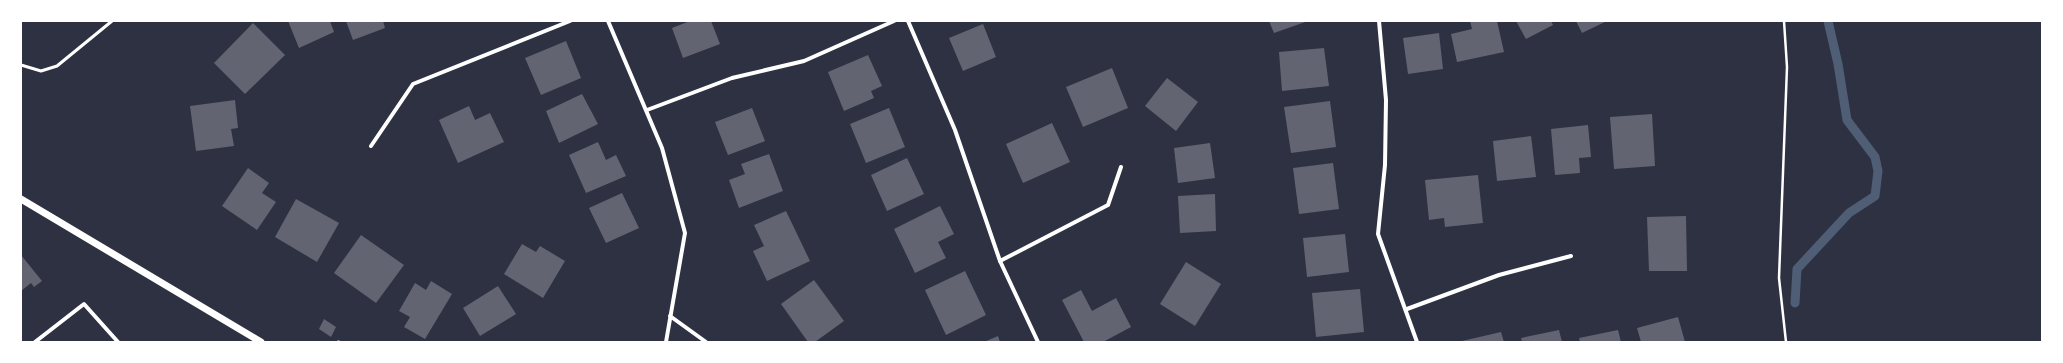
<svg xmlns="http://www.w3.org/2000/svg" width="2063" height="363" viewBox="0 0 2063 363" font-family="'IBM Plex Sans',sans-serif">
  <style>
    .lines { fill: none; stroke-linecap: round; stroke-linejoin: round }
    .stream { stroke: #4f5d75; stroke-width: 9 }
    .building { fill: #626471 }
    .path { stroke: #fff; stroke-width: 2.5 }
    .service { stroke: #fff; stroke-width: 3 }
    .minor { stroke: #fff; stroke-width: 4 }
    .tertiary { stroke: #fff; stroke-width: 7 }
  </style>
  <rect width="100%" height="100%" fill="#2d3142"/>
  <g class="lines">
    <path class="stream" d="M1795,303L1797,269L1849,213L1875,196L1878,171L1875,157L1847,120L1838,64L1828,21"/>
  </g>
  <g class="building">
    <path d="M288,21H330L334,32L299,48Z"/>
    <path d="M346,21H383L385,28L353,40Z"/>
    <path d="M690,21H711L720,44L683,58L672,28Z"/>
    <path d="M1269,21H1308L1274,33Z"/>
    <path d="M1470,21H1497L1504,52L1457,62L1451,34L1472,29Z"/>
    <path d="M1516,21H1551L1553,25L1526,39Z"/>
    <path d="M1576,21H1607L1582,33Z"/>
    <path d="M253,23L285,55L245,94L214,63Z"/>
    <path d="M983,24L996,57L963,71L949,38Z"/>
    <path d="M1439,33L1443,69L1408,74L1403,38Z"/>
    <path d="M566,41L581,78L541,95L525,58Z"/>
    <path d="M1324,48L1329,86L1282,91L1279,52Z"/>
    <path d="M868,55L882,86L871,91L874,98L844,111L828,72Z"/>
    <path d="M1112,68L1128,108L1083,127L1066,87Z"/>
    <path d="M1167,78L1198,102L1176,131L1145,106Z"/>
    <path d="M582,94L598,124L559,143L546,111Z"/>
    <path d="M235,100L238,128L231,129L234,146L196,151L190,106Z"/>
    <path d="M1330,101L1336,147L1291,153L1284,107Z"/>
    <path d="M469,106L475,120L490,113L504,142L458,163L439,120Z"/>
    <path d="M752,108L765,141L728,155L715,122Z"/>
    <path d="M889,108L905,147L866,163L850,124Z"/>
    <path d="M1652,114L1655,166L1614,169L1610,117Z"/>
    <path d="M1052,123L1070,162L1023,183L1006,144Z"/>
    <path d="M1588,125L1591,157L1579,158L1580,173L1555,175L1551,129Z"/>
    <path d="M1531,136L1536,177L1497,181L1493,141Z"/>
    <path d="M598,142L606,160L616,155L626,176L586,193L569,155Z"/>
    <path d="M1210,143L1215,178L1178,183L1174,148Z"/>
    <path d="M769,154L783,191L739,208L729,180L745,174L741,164Z"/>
    <path d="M907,158L924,194L887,211L871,175Z"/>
    <path d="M1333,163L1339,209L1299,214L1293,168Z"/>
    <path d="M248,168L269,183L262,193L276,202L257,230L222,206Z"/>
    <path d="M1478,175L1483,223L1445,227L1444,218L1429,220L1425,180Z"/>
    <path d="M622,193L639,228L606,243L589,208Z"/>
    <path d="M1215,194L1216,231L1180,233L1178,196Z"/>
    <path d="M296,199L339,223L317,262L275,237Z"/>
    <path d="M940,206L954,234L938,242L946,258L915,273L894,229Z"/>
    <path d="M786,211L810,261L767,281L753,251L764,246L754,225Z"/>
    <path d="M1686,216L1687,271H1649L1647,217Z"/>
    <path d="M1345,234L1349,272L1307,277L1303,238Z"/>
    <path d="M361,235L404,265L376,303L334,273Z"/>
    <path d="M522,244L536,252L540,246L565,261L543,298L504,274Z"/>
    <path d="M21,255L42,281L34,287L31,283L21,291Z"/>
    <path d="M1186,262L1221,284L1195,326L1160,304Z"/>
    <path d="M965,271L986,315L946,335L925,290Z"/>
    <path d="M814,280L844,321L815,342H808L781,304Z"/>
    <path d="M431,281L452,294L425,339L404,327L410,317L399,311L415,283L426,290Z"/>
    <path d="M498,286L516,314L480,336L463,308Z"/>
    <path d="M1360,289L1364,332L1316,337L1312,293Z"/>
    <path d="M1081,290L1092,311L1116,298L1131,327L1103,342H1084L1062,300Z"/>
    <path d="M1678,317L1685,342H1641L1637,328Z"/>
    <path d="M324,319L336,327L331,337L319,329Z"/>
    <path d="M1559,330L1562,342H1522L1521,338Z"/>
    <path d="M1618,330L1621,342H1580L1579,338Z"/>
    <path d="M1501,332L1504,342H1462V341Z"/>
    <path d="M998,336L1000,342H984Z"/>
  </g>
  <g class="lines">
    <path class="path" d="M1784,21L1787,67L1779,278L1786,342"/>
    <g class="service">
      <path d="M21,65L41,71L57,66L112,21"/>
      <path d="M338,342H339"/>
    </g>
    <g class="minor">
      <path d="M608,21L662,148L685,233L666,342"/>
      <path d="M908,21L955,130L1000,261L1038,342"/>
      <path d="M1379,21L1386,100L1385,165L1378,234L1417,342"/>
      <path d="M647,110L732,78L804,61L894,21"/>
      <path d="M371,146L413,84L570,21"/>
      <path d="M1000,261L1108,205L1121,167"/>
      <path d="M1407,309L1499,275L1571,256"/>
      <path d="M670,316L706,342"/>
      <path d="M35,342L84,304L118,342"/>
    </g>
    <path class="tertiary" d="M21,199L261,342"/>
  </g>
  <rect width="2063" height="363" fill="none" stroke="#ffffff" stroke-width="44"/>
</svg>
